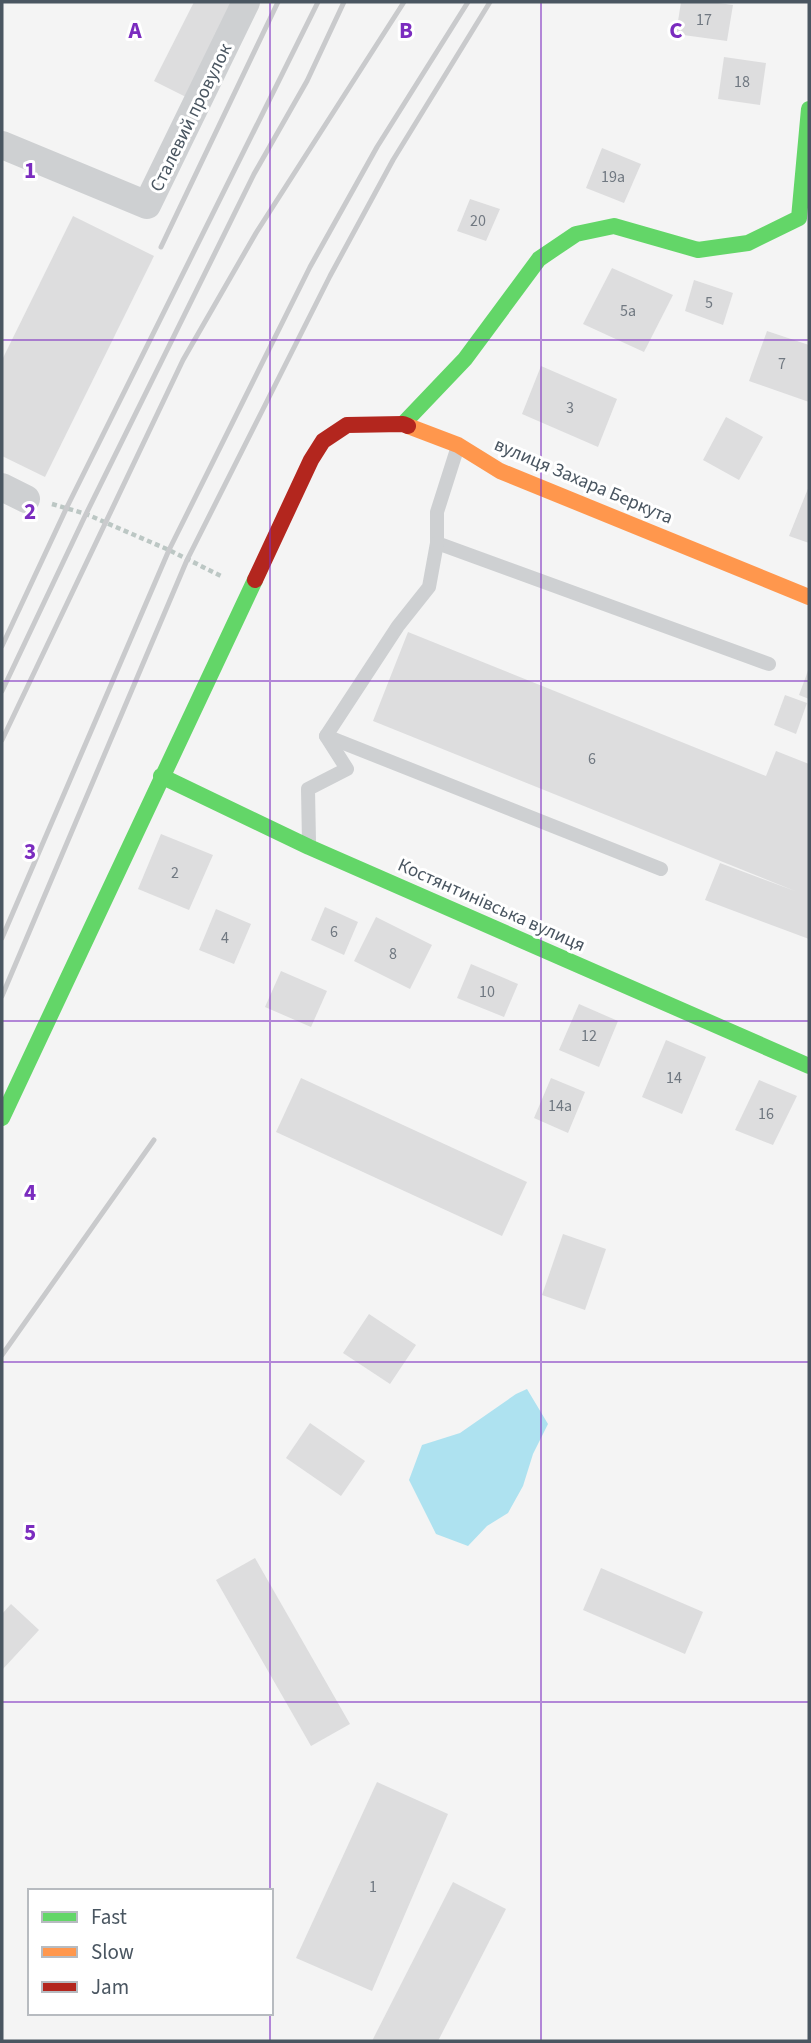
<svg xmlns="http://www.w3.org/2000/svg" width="811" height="2043" viewBox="0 0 811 2043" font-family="'Source Sans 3',sans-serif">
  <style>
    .water { fill: #aee2f0 }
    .building { fill: #ddddde }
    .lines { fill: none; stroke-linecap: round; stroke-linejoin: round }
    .path { stroke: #bcc7c4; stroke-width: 4.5; stroke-dasharray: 5 3.5; stroke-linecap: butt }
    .lane { stroke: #ced0d2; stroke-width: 14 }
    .street { stroke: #ced0d2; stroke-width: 28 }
    .fast { stroke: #63d668; stroke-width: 16 }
    .slow { stroke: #ff974d; stroke-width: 16 }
    .jam { stroke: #b3261e; stroke-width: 16 }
    .rail { stroke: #c9cacc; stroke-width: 5 }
    .grid { fill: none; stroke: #7b2cbf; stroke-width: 2; stroke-opacity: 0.55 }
    .labels { text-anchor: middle; stroke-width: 6; stroke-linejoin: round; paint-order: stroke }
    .number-label { font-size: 16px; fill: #707881 }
    .street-label { font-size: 19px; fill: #4a5661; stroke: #fff }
    .grid-label { font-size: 23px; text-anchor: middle; font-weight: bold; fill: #7b2cbf; stroke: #fff; stroke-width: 6; stroke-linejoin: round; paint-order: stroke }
  </style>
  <rect width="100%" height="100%" fill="#f4f4f4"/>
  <path class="water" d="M527,1389L548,1424L533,1454L523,1486L508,1513L487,1526L468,1546L436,1534L409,1480L422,1445L460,1433L516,1394Z"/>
  <g class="building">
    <path d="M194,2H229L233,4L186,97L154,81Z"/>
    <path d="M681,2H711L733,5L727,41L676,34Z"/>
    <path d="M724,57L766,63L760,105L718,99Z"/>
    <path d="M602,148L641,164L624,203L586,188Z"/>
    <path d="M470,199L500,209L486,241L457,231Z"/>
    <path d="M73,216L154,256L45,477L2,456V360Z"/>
    <path d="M612,268L673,295L644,352L583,324Z"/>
    <path d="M694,280L733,293L723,325L685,311Z"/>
    <path d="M767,331L809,345V402L749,381Z"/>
    <path d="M541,366L617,399L598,447L522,414Z"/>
    <path d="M726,417L763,437L739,480L703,460Z"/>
    <path d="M809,486V543L789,536Z"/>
    <path d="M408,632L766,776L776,751L809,764V939L705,900L720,863L795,891L373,721Z"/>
    <path d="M809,668V699L799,695Z"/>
    <path d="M785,695L807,703L796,734L774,725Z"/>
    <path d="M161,834L213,855L189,910L138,889Z"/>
    <path d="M325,907L358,922L344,955L311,940Z"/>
    <path d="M216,909L251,924L234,964L199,950Z"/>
    <path d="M376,917L432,945L410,989L354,961Z"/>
    <path d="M471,964L518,984L504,1017L457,998Z"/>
    <path d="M281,971L327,991L311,1027L265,1007Z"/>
    <path d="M579,1004L618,1021L599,1067L559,1050Z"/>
    <path d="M666,1040L706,1057L682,1114L642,1097Z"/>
    <path d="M301,1078L527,1182L502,1236L276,1132Z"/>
    <path d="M551,1078L585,1092L568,1133L534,1118Z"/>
    <path d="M759,1080L797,1096L773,1145L735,1130Z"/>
    <path d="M563,1234L606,1249L585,1310L542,1295Z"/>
    <path d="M369,1314L416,1345L390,1384L343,1353Z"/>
    <path d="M310,1423L365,1461L341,1496L286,1458Z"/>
    <path d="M255,1558L350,1724L311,1746L216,1580Z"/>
    <path d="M601,1568L703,1612L685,1654L583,1610Z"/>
    <path d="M11,1604L39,1630L2,1670V1614Z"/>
    <path d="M377,1782L448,1814L372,1991L296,1958Z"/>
    <path d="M453,1882L506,1909L438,2041H372Z"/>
  </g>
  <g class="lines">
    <path class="path" d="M52,504L86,514L169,550L221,576"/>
    <g class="lane">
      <path d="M458,446L437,512V543L769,664"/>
      <path d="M326,736L661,869"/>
      <path d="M309,842L308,789L347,769L326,736L398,626L429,587L437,543"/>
    </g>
    <g class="street">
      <path d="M2,145L147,205L246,2"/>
      <path d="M2,487L26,499"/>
    </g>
    <g class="fast">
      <path d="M403,424L465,359L539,259L576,234L614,226L698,250L748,243L799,218L809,109"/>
      <path d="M161,776L309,847L809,1066"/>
      <path d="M2,1118L255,580"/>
    </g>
    <path class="slow" d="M408,426L458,445L500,471L809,597"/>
    <path class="jam" d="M255,580L311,460L323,441L347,425L403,424L408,426"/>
    <g class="rail">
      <path d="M161,247L278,2"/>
      <path d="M2,646L67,507L318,2"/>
      <path d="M2,691L86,514L254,174L307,81L344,2"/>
      <path d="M2,740L183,360L256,233L404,2"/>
      <path d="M2,938L169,550L310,267L377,147L468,2"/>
      <path d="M2,996L187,560L330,276L393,160L490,2"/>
      <path d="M2,1355L154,1140"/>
    </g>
  </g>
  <path class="grid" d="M270,2V1891M541,2V2041M2,340H809M2,681H809M2,1021H809M2,1362H809M2,1702H809M270,2013V2041"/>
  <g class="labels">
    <g class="number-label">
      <text x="704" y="25">17</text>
      <text x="742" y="87">18</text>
      <text x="613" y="182">19а</text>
      <text x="478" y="226">20</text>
      <text x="709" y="308">5</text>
      <text x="628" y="316">5а</text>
      <text x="782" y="369">7</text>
      <text x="570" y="413">3</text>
      <text x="592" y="764">6</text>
      <text x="175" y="878">2</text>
      <text x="334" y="937">6</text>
      <text x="225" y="943">4</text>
      <text x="393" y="959">8</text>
      <text x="487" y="997">10</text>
      <text x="589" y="1041">12</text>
      <text x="674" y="1083">14</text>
      <text x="560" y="1111">14а</text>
      <text x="766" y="1119">16</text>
      <text x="373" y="1892">1</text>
    </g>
    <g class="street-label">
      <text transform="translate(190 117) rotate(-64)" y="7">Сталевий провулок</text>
      <text transform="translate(584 480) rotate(23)" y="7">вулиця Захара Беркута</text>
      <text transform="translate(492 904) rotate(24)" y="7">Костянтинівська вулиця</text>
    </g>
  </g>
  <g class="grid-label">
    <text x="135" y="38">A</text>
    <text x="406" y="38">B</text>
    <text x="676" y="38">C</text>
    <text x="30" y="178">1</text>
    <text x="30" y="519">2</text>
    <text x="30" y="859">3</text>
    <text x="30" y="1200">4</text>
    <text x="30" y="1540">5</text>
  </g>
  <rect width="811" height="2043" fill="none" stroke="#4a5661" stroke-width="7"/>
  <rect x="28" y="1889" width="245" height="126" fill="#ffffff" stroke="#b7bbc0" stroke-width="2"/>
  <rect x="42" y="1912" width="35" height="10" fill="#63d668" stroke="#b7bbc0" stroke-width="2"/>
  <text x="91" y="1924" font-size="21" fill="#4a5661">Fast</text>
  <rect x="42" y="1947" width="35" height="10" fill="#ff974d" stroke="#b7bbc0" stroke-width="2"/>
  <text x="91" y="1959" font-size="21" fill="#4a5661">Slow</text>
  <rect x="42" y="1982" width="35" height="10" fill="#b3261e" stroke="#b7bbc0" stroke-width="2"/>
  <text x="91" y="1994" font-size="21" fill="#4a5661">Jam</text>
</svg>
